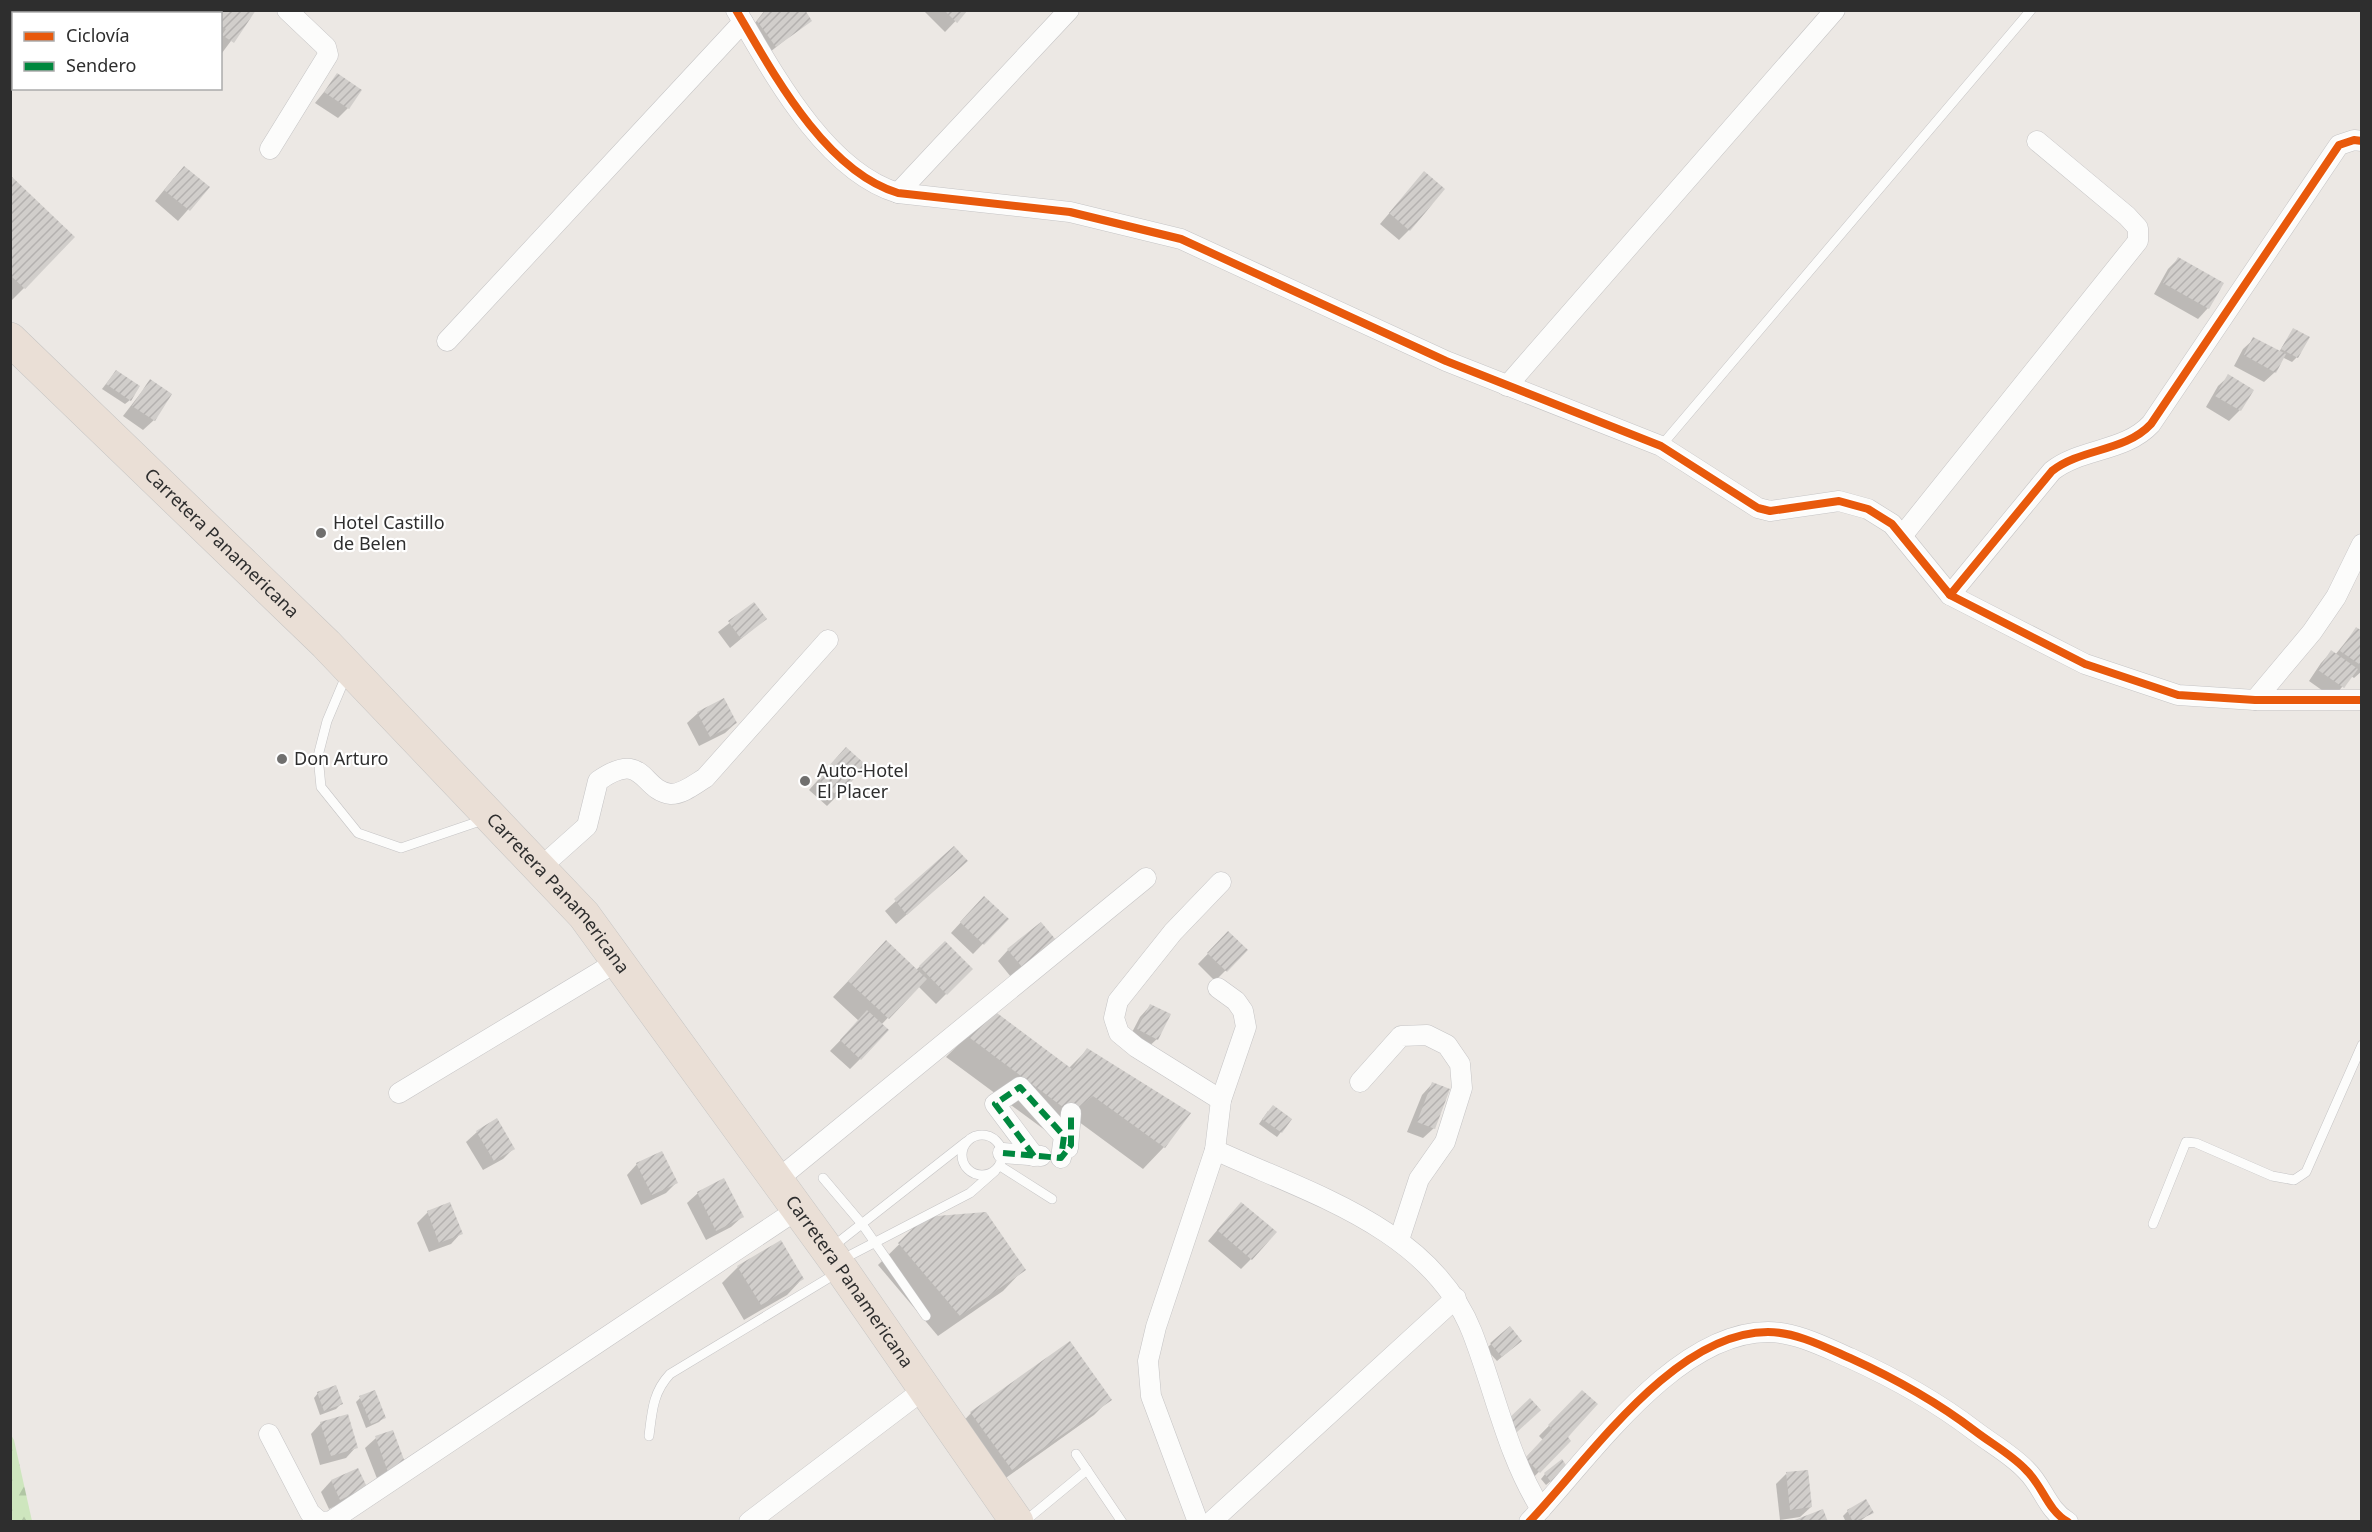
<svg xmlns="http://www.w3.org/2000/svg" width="2372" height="1532" viewBox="0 0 2372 1532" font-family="'Noto Sans',sans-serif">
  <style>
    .forest { fill: url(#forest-firs) }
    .shadow { fill: #0003 }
    .building { fill: url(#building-hatch) }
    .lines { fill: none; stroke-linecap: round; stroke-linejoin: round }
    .lane-casing { stroke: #c5c4c5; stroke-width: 10 }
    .street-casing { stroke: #c5c4c5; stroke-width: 21 }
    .highway-casing { stroke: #c6c5c4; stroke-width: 34 }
    .lane { stroke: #fcfcfb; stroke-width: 9 }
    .street { stroke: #fcfcfb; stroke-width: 20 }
    .highway { stroke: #eadfd6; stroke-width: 33 }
    .quiet { stroke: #00873e; stroke-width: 6; stroke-dasharray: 12 6; stroke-linecap: butt }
    .cycleway-casing { stroke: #fff; stroke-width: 11 }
    .cycleway { stroke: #e8590c; stroke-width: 8 }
    .poi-dot { fill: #706f6e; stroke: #fff; stroke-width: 2 }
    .labels { text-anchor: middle; stroke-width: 4.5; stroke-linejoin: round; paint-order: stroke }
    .poi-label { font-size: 18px; fill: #2e2e2e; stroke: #fff; text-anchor: start }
    .street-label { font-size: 18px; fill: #2e2e2e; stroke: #fff }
  </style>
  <defs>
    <pattern id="forest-firs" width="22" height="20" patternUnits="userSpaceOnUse" patternTransform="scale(1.5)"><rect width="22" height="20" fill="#cee6be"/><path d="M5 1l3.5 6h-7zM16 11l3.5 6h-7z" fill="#b1c6a4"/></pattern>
    <pattern id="building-hatch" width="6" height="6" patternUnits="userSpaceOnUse" patternTransform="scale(1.5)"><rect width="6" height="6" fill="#d1cecb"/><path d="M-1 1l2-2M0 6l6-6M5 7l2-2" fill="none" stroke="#b4b1af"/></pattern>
  </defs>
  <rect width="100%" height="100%" fill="#ece8e4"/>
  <path class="forest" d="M11,1435L14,1440L32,1521H11Z"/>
  <g class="shadow">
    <path d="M211,10H254L222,53L220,14H209Z"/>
    <path d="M765,10H803L810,20L765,56L748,32Z"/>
    <path d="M923,10H966L945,32Z"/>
    <path d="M338,75L348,108L338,118L315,103Z"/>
    <path d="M1424,173L1409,230L1399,240L1380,224Z"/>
    <path d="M10,177L24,288L10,302Z"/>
    <path d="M174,178L208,187L178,221L155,201Z"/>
    <path d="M2178,259L2222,284L2208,308L2198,319L2154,294L2168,269Z"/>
    <path d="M2293,330L2297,357L2292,362L2282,357L2275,372L2264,382L2234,366L2243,349L2254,339L2279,352Z"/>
    <path d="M116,371L130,400L125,404L102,389Z"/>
    <path d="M2229,376L2252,390L2240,410L2229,421L2206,407L2218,386Z"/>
    <path d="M150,381L154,420L143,430L123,416Z"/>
    <path d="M754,604L765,619L730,648L718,632Z"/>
    <path d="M2356,629L2362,633V671L2354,678L2351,676L2333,698L2309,681L2321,663L2331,652L2335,655Z"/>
    <path d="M698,713L736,723L725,733L699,746L687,723Z"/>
    <path d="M836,760L837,796L827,806L809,790Z"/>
    <path d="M954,848L956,871L896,924L885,911Z"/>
    <path d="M974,908L1007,919L973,954L951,933Z"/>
    <path d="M1228,933L1246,950L1215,981L1198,964Z"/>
    <path d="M1054,940L1011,977L998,961L1008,950Z"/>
    <path d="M945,943L971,969L936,1004L918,986L881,1025L860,1059L850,1069L830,1051L859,1021L833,997L870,958L916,970Z"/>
    <path d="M1150,1006L1157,1039L1146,1049L1128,1040L1140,1017Z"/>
    <path d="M967,1036L1069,1068L1087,1050L1189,1113L1164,1147L1143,1169L1071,1116L1049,1133L946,1057Z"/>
    <path d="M1432,1084L1434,1128L1423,1138L1407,1132L1422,1095Z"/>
    <path d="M1268,1111L1281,1132L1277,1137L1259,1124Z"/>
    <path d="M477,1132L514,1148L503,1159L483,1170L466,1142Z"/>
    <path d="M637,1164L676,1183L666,1193L641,1205L627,1175Z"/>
    <path d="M698,1193L742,1217L731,1227L706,1240L687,1203Z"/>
    <path d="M428,1212L461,1233L451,1244L429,1252L417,1223Z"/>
    <path d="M1231,1214L1251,1259L1241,1269L1208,1241Z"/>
    <path d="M925,1219L1024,1269L1003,1291L938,1336L878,1265Z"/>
    <path d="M780,1242L802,1279L787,1295L744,1320L722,1283L738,1267Z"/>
    <path d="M1491,1344L1515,1346L1497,1361L1486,1349Z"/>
    <path d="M1582,1392L1565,1437L1569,1441L1529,1482L1515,1469L1543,1440L1539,1436Z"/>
    <path d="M318,1393L341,1404L336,1409L320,1415L314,1398Z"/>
    <path d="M360,1398L384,1417L379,1422L366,1428L356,1402Z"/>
    <path d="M1110,1399L1094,1415L996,1485L956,1429L971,1413Z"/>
    <path d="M321,1423L356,1447L346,1458L320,1465L311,1434Z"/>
    <path d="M376,1438L405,1465L378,1481L365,1448Z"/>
    <path d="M357,1470L365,1487L355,1497L329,1509L321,1492L331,1481Z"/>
    <path d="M1562,1472L1546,1485L1541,1479L1545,1474Z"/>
    <path d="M1786,1474L1811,1507L1800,1517L1780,1520L1776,1484Z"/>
    <path d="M1848,1511L1872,1512L1859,1522H1846L1843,1516Z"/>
  </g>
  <g class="building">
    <path d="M213,10H256L234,43L222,35L226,29L220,25V14H211Z"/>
    <path d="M766,10H805L812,21L776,47L757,21Z"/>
    <path d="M944,10H968L957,23Z"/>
    <path d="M337,73L362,90L349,109L324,92Z"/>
    <path d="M184,166L210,187L190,211L164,190Z"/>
    <path d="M1424,171L1445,189L1410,231L1389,213Z"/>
    <path d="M10,175L75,237L25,289L10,275Z"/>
    <path d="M2178,257L2224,283L2209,309L2163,283Z"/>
    <path d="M2293,328L2310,337L2298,358L2281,349Z"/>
    <path d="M2253,337L2286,354L2276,373L2244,355Z"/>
    <path d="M116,370L140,386L131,401L106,384Z"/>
    <path d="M2228,374L2254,390L2241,411L2215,396Z"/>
    <path d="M150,379L172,394L155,421L132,406Z"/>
    <path d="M754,602L767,619L741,639L728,621Z"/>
    <path d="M2356,627L2362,631V666L2340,651Z"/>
    <path d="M2331,650L2358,669L2344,688L2318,670Z"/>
    <path d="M724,698L737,723L710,737L697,712Z"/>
    <path d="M846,747L866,765L838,797L818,778Z"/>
    <path d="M954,846L968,861L907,915L894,899Z"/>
    <path d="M984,896L1009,919L984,945L960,922Z"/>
    <path d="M1041,922L1056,940L1022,967L1007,949Z"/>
    <path d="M1228,931L1248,950L1227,972L1207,953Z"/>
    <path d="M886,940L927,979L889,1019L848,981Z"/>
    <path d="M945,941L973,969L947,995L919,966Z"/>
    <path d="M1150,1004L1171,1014L1158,1040L1137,1029Z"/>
    <path d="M867,1010L889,1030L861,1060L840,1040Z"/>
    <path d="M997,1013L1072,1069L1087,1048L1191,1113L1165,1148L1093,1096L1071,1113L966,1035Z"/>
    <path d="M1432,1082L1450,1089L1435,1129L1417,1122Z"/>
    <path d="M1273,1105L1292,1119L1282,1133L1262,1119Z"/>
    <path d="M497,1118L515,1149L494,1161L476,1131Z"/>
    <path d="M662,1151L678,1183L652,1195L636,1163Z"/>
    <path d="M724,1178L744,1217L716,1231L697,1192Z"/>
    <path d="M450,1202L463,1234L439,1243L427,1211Z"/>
    <path d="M1241,1202L1277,1232L1252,1260L1217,1230Z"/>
    <path d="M986,1212L1026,1270L960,1316L898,1243L924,1217Z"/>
    <path d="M781,1240L804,1279L761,1305L737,1266Z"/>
    <path d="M1510,1326L1522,1341L1502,1357L1490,1343Z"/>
    <path d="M1070,1341L1112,1400L1012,1470L970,1412Z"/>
    <path d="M336,1385L343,1404L324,1411L317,1392Z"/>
    <path d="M375,1390L386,1418L371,1424L359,1396Z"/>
    <path d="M1582,1390L1598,1404L1568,1437L1571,1441L1540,1473L1525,1458L1552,1429L1548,1425Z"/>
    <path d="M1530,1398L1541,1410L1516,1433L1505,1422Z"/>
    <path d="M348,1414L358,1448L331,1456L320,1422Z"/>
    <path d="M393,1430L406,1465L388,1472L375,1436Z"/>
    <path d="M1562,1459L1568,1468L1551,1482L1544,1473Z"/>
    <path d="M358,1468L367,1487L340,1500L331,1480Z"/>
    <path d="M1808,1470L1812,1507L1790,1510L1786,1472Z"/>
    <path d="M1866,1499L1874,1513L1853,1522L1847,1510Z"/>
    <path d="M1823,1509L1828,1522H1792V1521Z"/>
  </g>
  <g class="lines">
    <g class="lane-casing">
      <g id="lane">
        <path d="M1661,446L2031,10"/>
        <path d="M346,676L327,721L318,756L321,787L358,833L401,848L486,819"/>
        <circle cx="982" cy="1155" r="20"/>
        <path d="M1000,1166L1052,1199"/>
        <path d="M823,1178L862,1224L926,1316"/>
        <path d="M2153,1224L2186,1142L2196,1143L2272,1176L2294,1180L2306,1172L2362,1045"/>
        <path d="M831,1248L966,1142"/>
        <path d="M841,1260L970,1193L995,1171"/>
        <path d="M649,1436C652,1411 653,1392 670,1374L837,1273"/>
        <path d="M1076,1454L1122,1522"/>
        <path d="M1024,1522L1087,1470"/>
      </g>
    </g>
    <g class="street-casing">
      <g id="street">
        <path d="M736,10C773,73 825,171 898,193L1070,212L1181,239L1446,361L1661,446L1758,508L1770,511L1839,501L1868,509L1892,524L1950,595L2085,664L2178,695L2255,700H2362"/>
        <path d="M270,149L328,55L326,47L287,10"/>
        <path d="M898,193L1069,10"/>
        <path d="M447,341L743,22"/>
        <path d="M1507,386L1835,10"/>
        <path d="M1902,536L2138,241V228L2127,216L2037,141"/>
        <path d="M1950,595L2052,471C2081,448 2125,452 2151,424L2339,145L2354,140L2362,141"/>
        <path d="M2255,700L2312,632L2336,597L2362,544"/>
        <path d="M540,868L587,826L598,781C645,748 641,791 671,794C683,794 695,784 705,778L828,640"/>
        <path d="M1221,882L1173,932L1118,1001L1114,1018L1119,1033L1136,1047L1221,1100"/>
        <path d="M1360,1082L1401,1036L1427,1035L1447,1045L1460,1064L1462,1088L1445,1142L1419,1179L1399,1240"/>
        <path d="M399,1093L618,961"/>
        <path d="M1068,1148L1071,1113"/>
        <path d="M1215,1150C1308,1193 1431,1228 1472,1332C1495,1391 1507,1455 1541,1509"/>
        <path d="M1003,1153L1041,1156"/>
        <path d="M1034,1156L995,1104L1020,1087L1064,1136L1061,1158"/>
        <path d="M777,1180L1146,878"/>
        <path d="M269,1434L310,1513L320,1522"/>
        <path d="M323,1522L331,1521L798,1209"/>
        <path d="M749,1522L923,1390"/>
        <path d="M1198,1522L1151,1396L1148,1361L1156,1327L1215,1150L1221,1100L1246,1027L1243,1011L1236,1001L1218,988"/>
        <path d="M1211,1522L1456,1298"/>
        <path d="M1529,1522C1589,1459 1674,1332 1768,1332C1796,1332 1825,1347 1850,1358C1894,1378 1937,1402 1975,1431C1992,1444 2012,1455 2026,1470C2043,1486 2047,1510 2068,1522"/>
      </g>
    </g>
    <g class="highway-casing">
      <g id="highway">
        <path id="s1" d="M10,339L326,644L584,915L842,1270L1017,1522"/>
      </g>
    </g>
    <use href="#lane" class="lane"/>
    <use href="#street" class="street"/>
    <use href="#highway" class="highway"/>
    <g class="quiet">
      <path d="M1003,1153L1061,1158L1071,1145V1113"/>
      <path d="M1034,1156L995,1104L1020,1087L1064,1136L1061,1158"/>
    </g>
    <g class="cycleway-casing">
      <g id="cycleway">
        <path d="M736,10C773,73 825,171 898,193L1070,212L1181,239L1446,361L1661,446L1758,508L1770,511L1839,501L1868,509L1892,524L1950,595L2085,664L2178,695L2255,700H2362"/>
        <path d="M1950,595L2052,471C2081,448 2125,452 2151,424L2339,145L2354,140L2362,141"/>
        <path d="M1529,1522C1589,1459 1674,1332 1768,1332C1796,1332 1825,1347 1850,1358C1894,1378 1937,1402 1975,1431C1992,1444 2012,1455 2026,1470C2043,1486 2047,1510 2068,1522"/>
      </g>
    </g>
    <use href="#cycleway" class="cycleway"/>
  </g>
  <g class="poi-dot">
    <circle cx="321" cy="533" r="6"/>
    <circle cx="282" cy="759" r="6"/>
    <circle cx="805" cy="781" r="6"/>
  </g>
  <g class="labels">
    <g class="poi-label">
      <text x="333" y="529">Hotel Castillo<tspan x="333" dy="21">de Belen</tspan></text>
      <text x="294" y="765">Don Arturo</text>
      <text x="817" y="777">Auto-Hotel<tspan x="817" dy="21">El Placer</tspan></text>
    </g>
    <g class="street-label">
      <text dy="6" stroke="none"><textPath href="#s1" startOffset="294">Carretera Panamericana</textPath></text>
      <text dy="6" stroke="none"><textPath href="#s1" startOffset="780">Carretera Panamericana</textPath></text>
      <text dy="6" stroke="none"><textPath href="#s1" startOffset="1266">Carretera Panamericana</textPath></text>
    </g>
  </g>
  <rect width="2372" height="1532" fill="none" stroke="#2e2e2e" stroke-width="24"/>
  <rect x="12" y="12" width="210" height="78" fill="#ffffff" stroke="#ababab" stroke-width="1.5"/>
  <rect x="24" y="32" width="30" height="9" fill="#e8590c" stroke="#ababab" stroke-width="1.5"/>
  <text x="66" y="42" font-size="18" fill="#2e2e2e">Ciclovía</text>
  <rect x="24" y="62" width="30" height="9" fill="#00873e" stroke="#ababab" stroke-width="1.5"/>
  <text x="66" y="72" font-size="18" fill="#2e2e2e">Sendero</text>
</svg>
